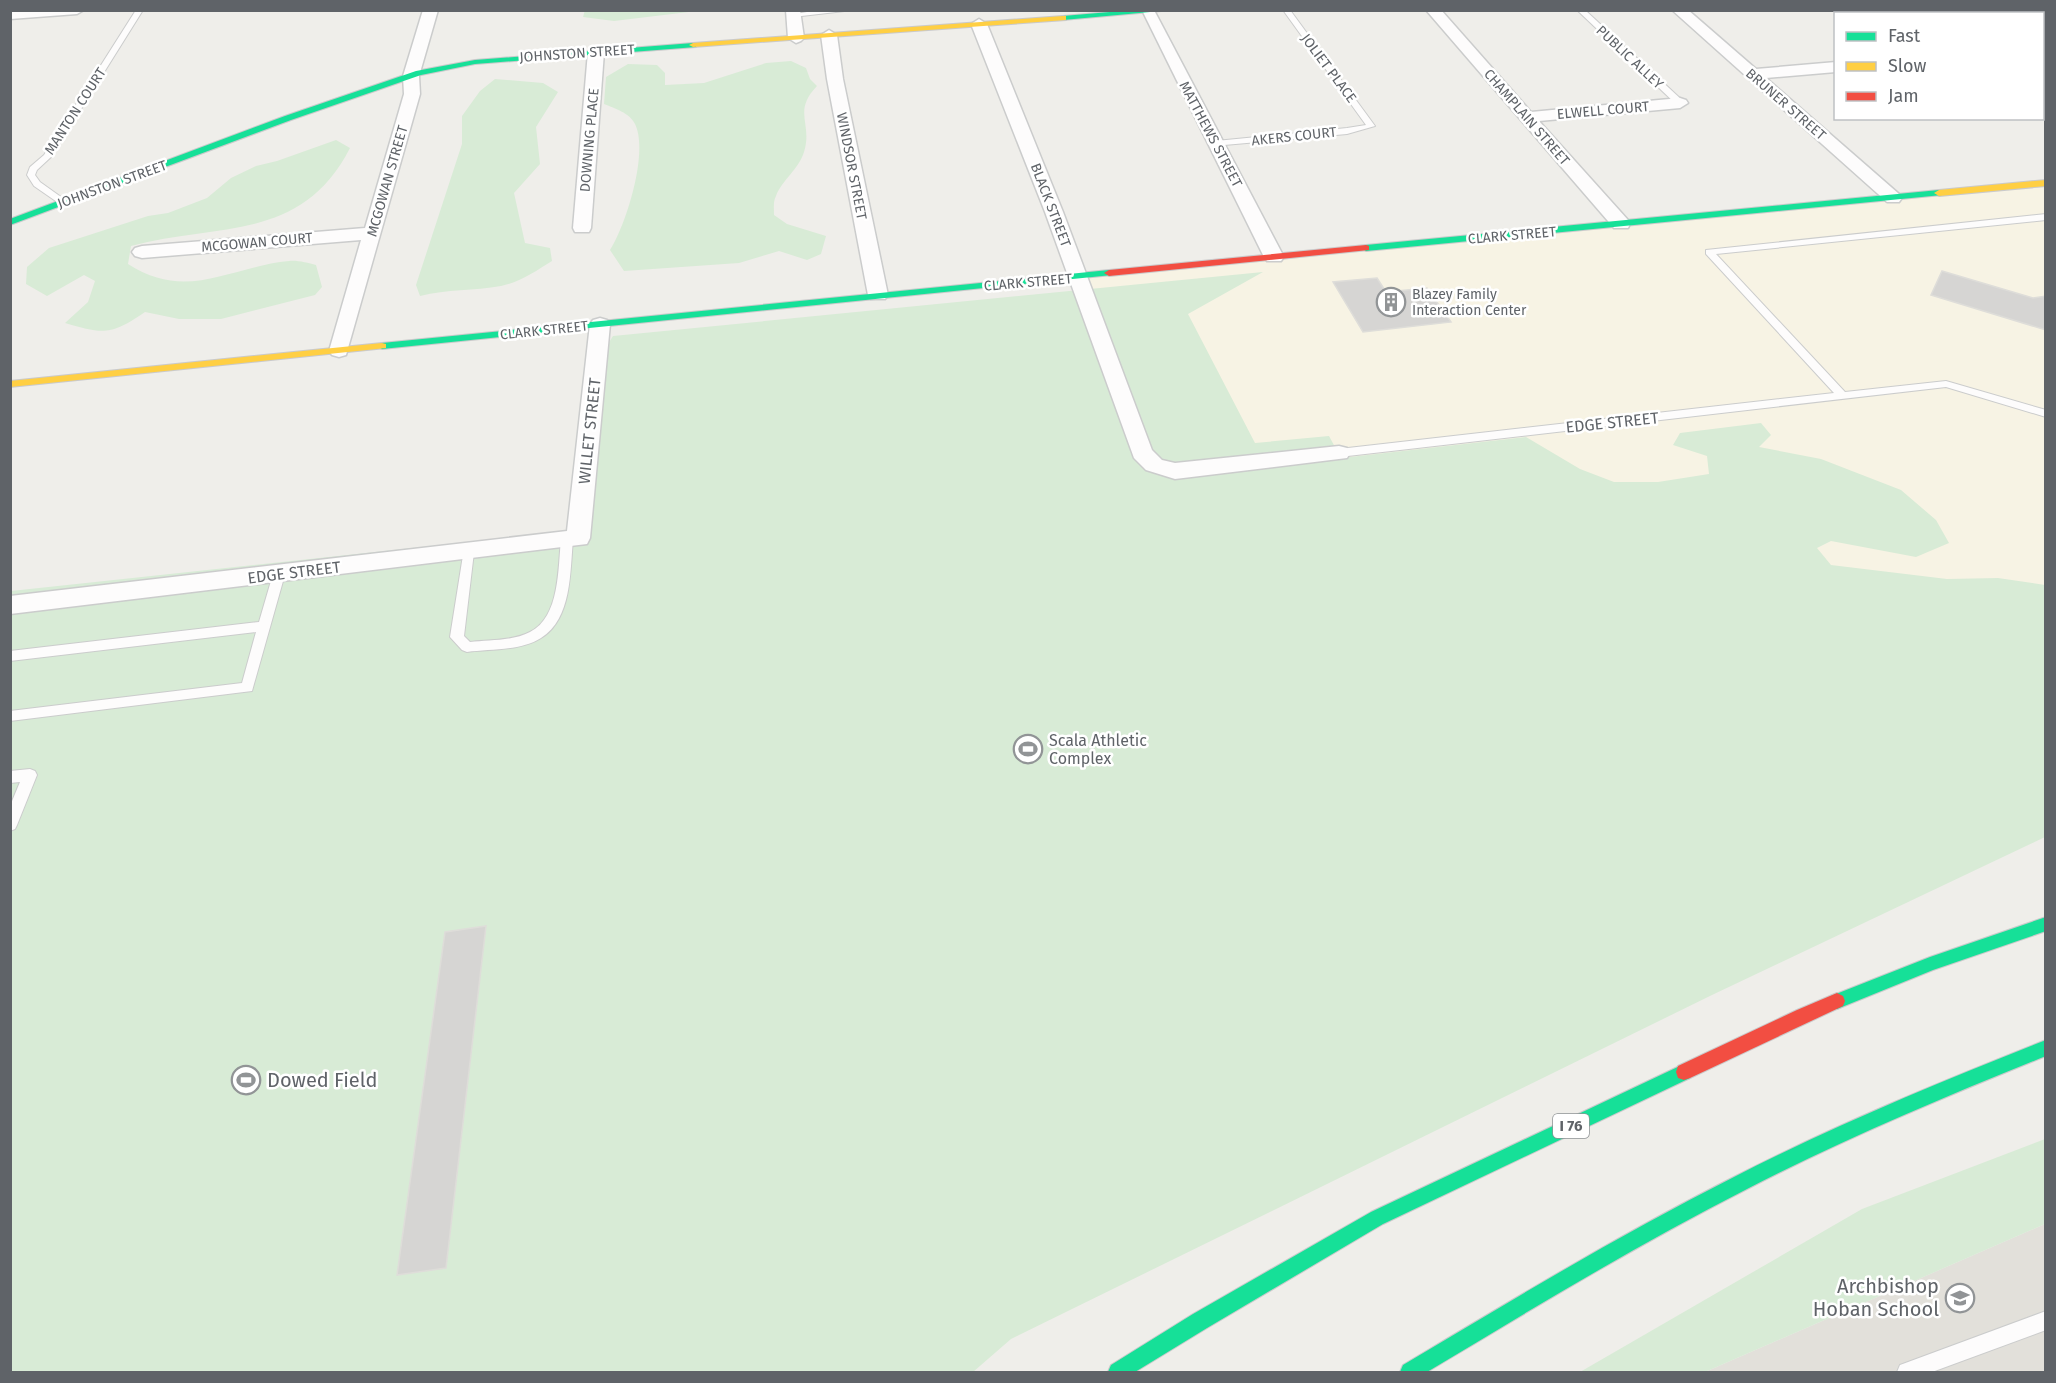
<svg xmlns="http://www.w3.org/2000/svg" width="2056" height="1383" viewBox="0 0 2056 1383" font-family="'Fira Sans',sans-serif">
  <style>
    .commercial { fill: #f7f3e4 }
    .education { fill: #e2e0da }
    .green { fill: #d8ebd6 }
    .building { fill: #d6d5d3; stroke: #deddd9; stroke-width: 1.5 }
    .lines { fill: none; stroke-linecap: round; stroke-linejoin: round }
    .lane-casing { stroke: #cbcccc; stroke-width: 2 }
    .street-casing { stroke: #cbcccc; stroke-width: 3 }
    .fast-casing { stroke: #cacacb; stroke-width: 2 }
    .slow-casing { stroke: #cacacb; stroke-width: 2 }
    .jam-casing { stroke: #cacacb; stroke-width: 2 }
    .lane { fill: #fdfcfc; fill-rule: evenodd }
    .street { fill: #fdfcfc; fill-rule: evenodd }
    .fast { fill: #16e098; fill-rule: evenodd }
    .slow { fill: #ffcf43; fill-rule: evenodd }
    .jam { fill: #f24e42; fill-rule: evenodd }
    .labels { text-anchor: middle; stroke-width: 5; stroke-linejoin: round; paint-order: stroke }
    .far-street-label { font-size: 14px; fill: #5f6368; stroke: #fff }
    .far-poi-label { font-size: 14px; fill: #5f6368; stroke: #fff; text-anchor: start }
    .shield { fill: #fff; stroke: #8f9295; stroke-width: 1.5 }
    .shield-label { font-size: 15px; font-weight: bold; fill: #5f6368 }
    .street-label { font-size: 16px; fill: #5f6368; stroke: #fff }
    .poi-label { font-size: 16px; fill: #5f6368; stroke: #fff; text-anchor: start }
    .near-poi-label { font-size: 20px; fill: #5f6368; stroke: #fff; text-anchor: start }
  </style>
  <rect width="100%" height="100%" fill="#efeeea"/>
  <path class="commercial" d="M2045,183V661L1175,471L1079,277Z"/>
  <path class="education" d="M2045,1224V1372H1705Z"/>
  <g class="green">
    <path d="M585,10H697V11L614,21L583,17Z"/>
    <path d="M791,61L806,68L810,79L817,86C792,112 813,123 804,152C799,169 782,180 776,196C773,201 774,209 774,215L787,224L826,236L821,254L807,260L779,251L739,263L624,271L610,250C626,225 649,152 635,124C630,113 614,108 604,104L606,77L628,64L657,65L665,73V85L704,83L766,63Z"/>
    <path d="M495,79L543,83L558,92L536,127L540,164L514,193L525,243L550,248L552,261C536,271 520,282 501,286C474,291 447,289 420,296L416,285L462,144V116L480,91Z"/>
    <path d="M336,140L350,148C301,243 219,222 131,246L128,264C187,302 228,267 289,261C297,260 308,263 316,265L322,287L315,295L221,319H179L145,312C110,336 103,334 65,323L88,302L95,281L84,275L47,296L26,284L27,267L49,248L148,216L168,213L207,198L231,178L256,166L277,161Z"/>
    <path d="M1263,272L1188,314L1255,443L1329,436L1341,458L1526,437L1580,469L1614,482H1658L1709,474L1707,456L1673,445L1680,433L1761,423L1771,435L1759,447L1821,459L1901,490L1936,520L1949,543L1916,557L1831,541L1817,548L1831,565L1947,579L1998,578L2045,585V837L1712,995L1011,1339L973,1372H11V591L589,529L606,347L613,336Z"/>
    <path d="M2045,1139V1224L1705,1372H1580L1862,1209Z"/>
  </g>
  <g class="building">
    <path d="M1942,271L2033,298L2046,296V330L1931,295Z"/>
    <path d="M1377,278L1386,292L1427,288L1451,322L1363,332L1333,282Z"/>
    <path d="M486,926L446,1268L397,1275L445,932Z"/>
  </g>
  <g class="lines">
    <g class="lane-casing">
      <g id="lane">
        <path d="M136,10H143L51,157L37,170L35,175L40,182L68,202L60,204L34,186L27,175L30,167L44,155Z"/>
        <path d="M819,10H853L793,17L789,15Z"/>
        <path d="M1283,10H1290L1375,126L1347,134L1213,146V142L1216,141L1347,128L1366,125Z"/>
        <path d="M1577,10H1585L1683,101V105H1677Z"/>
        <path d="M2046,214V220L1716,254L1845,392L1946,381L2046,410V417L1946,387L1339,457L1333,453L1339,449L1834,393L1706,254V250Z"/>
        <path d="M567,535L573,539C570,571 572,619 541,638C521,651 489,649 467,652L462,650L450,637L464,549L468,548L474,552L464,636L470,642C488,640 513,641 530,632C560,617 558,568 561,539Z"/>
        <path d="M279,570L285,574L252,691L10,721V711L242,683L256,632L10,661V651L259,622L273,574Z"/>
        <path d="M30,769L35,771L37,775L17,825L15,829L10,831V806L20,782L10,783V771Z"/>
        <path d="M2046,1311V1330L1932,1372H1897L1900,1365Z"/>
      </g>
    </g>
    <g class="street-casing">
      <g id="street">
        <path d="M10,10H84L77,14L10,19Z"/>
        <path d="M423,10H438L419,76L420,94L346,355L339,357L332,355L329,351L361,240L142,258L135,256L132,252L135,248L142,246L365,228L404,94L403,76Z"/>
        <path d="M786,10H800L804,38L801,41L796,43L788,38Z"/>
        <path d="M1142,10L1155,12L1284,257L1281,261H1267L1264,257Z"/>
        <path d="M1426,10H1441L1531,112L1680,98L1686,100L1688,103L1680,108L1539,121L1628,220L1630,224L1628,228H1614Z"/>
        <path d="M1672,10H1688L1756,69L1836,62V72L1766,78L1899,194L1902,198L1899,202H1887Z"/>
        <path d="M979,19L987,24L1063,212L1152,450L1162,460L1175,463L1339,446L1347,448L1350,453L1347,458L1175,479L1146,470L1134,458L1045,212L971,24Z"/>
        <path d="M829,30L837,35L843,79L888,295L885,299H871L868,295L827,79L821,35Z"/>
        <rect x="2042" y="45" width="4" height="10"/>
        <path d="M596,47L604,52L591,228L589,232H575L573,228L588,52Z"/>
        <path d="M600,318L607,320L610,324L590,538L587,544L10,614V596L567,531L590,324L593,320Z"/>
      </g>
    </g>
    <g class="fast-casing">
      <g id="fast">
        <path d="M1133,10H1172L1063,20L1059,18L1063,16Z"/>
        <path d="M693,43H696V47L475,64L421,75L291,120L10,225V219L285,116L416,71L475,60Z"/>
        <path d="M1939,190L1944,193L1942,195L1366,251L1361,248L1366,245Z"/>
        <path d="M1109,270L1114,273L1112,275L382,349L377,346L382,343Z"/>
        <path d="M2046,917V931L1933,970L1837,1009L1831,1006L1829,1001L1831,996L1930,957Z"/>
        <path d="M2046,1040V1056C1944,1097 1844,1139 1747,1189C1637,1245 1532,1309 1427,1372H1400L1403,1365C1512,1300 1621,1234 1734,1177C1835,1125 1940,1082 2046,1040Z"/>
        <path d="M1684,1064L1690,1066L1692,1072L1690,1078L1383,1224L1207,1328L1135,1372H1108L1111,1365L1193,1314L1371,1212Z"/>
      </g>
    </g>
    <g class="slow-casing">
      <g id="slow">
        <path d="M1063,16H1066V20L693,47L689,45L693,43Z"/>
        <path d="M2046,180V186L1939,196L1934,193L1939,190Z"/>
        <path d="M382,343L386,344V348L10,387V381Z"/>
      </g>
    </g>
    <g class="jam-casing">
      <g id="jam">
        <path d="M1366,245L1369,246V250L1109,276L1104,273L1109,270Z"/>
        <path d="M1837,993L1843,996L1845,1001L1843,1006L1690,1078L1684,1080L1678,1078L1676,1072L1678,1066L1797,1010Z"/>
      </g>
    </g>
    <use href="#lane" class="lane"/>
    <use href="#street" class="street"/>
    <use href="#fast" class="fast"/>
    <use href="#slow" class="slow"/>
    <use href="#jam" class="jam"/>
  </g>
  <defs>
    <g id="building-ring" transform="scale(1.5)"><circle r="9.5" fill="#fff" stroke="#919496" stroke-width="1.5"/><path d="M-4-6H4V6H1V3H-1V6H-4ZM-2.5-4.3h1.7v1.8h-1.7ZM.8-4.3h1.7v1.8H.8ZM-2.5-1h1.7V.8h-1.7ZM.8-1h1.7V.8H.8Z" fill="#919496"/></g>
    <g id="stadium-ring" transform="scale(1.5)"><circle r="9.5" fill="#fff" stroke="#919496" stroke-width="1.5"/><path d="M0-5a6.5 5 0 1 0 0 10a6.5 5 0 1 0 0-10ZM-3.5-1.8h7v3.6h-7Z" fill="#919496"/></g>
    <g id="school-ring" transform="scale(1.5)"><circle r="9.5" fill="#fff" stroke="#919496" stroke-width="1.5"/><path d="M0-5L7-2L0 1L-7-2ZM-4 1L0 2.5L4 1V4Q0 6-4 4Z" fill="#919496"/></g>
  </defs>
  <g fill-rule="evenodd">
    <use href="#building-ring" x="1391" y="302"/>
    <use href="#stadium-ring" x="1028" y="749"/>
    <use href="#stadium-ring" x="246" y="1080"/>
    <use href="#school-ring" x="1960" y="1298"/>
  </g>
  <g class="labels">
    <g class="far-street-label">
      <text transform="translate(577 53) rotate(-4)" y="5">JOHNSTON STREET</text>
      <text transform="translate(1630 57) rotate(43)" y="5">PUBLIC ALLEY</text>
      <text transform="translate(1329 68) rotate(53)" y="5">JOLIET PLACE</text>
      <text transform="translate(1786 104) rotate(41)" y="5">BRUNER STREET</text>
      <text transform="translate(1603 110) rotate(-5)" y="5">ELWELL COURT</text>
      <text transform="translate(75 111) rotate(-57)" y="5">MANTON COURT</text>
      <text transform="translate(1527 117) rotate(49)" y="5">CHAMPLAIN STREET</text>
      <text transform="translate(1211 134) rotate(62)" y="5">MATTHEWS STREET</text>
      <text transform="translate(1294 136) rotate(-6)" y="5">AKERS COURT</text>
      <text transform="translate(589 140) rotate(-85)" y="5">DOWNING PLACE</text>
      <text transform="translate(852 166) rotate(79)" y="5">WINDSOR STREET</text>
      <text transform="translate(387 181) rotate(-74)" y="5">MCGOWAN STREET</text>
      <text transform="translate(112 184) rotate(-20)" y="5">JOHNSTON STREET</text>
      <text transform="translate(1051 205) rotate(69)" y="5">BLACK STREET</text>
      <text transform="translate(1512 235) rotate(-5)" y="5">CLARK STREET</text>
      <text transform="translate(257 242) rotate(-5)" y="5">MCGOWAN COURT</text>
      <text transform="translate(1028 282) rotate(-5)" y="5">CLARK STREET</text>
      <text transform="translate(544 330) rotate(-6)" y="5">CLARK STREET</text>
    </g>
    <g class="far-poi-label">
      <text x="1412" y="299">Blazey Family<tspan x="1412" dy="16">Interaction Center</tspan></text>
    </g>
    <rect class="shield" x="1553" y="1114" width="36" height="24" rx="4.5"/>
    <g class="shield-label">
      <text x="1571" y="1131">I 76</text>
    </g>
    <g class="street-label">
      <text transform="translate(1612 422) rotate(-6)" y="6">EDGE STREET</text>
      <text transform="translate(589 431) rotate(-84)" y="6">WILLET STREET</text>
      <text transform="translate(294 572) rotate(-7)" y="6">EDGE STREET</text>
    </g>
    <g class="poi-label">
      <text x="1049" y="746">Scala Athletic<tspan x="1049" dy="18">Complex</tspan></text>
    </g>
    <g class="near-poi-label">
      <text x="267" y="1087">Dowed Field</text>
      <text x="1939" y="1293" text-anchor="end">Archbishop<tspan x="1939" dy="23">Hoban School</tspan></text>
    </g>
  </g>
  <rect width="2056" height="1383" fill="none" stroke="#5f6368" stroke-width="24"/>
  <rect x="1834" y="12" width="210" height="108" fill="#ffffff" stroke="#bfc1c3" stroke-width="1.5"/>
  <rect x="1846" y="32" width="30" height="9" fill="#16e098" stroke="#bfc1c3" stroke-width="1.5"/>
  <text x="1888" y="42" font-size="18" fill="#5f6368">Fast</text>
  <rect x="1846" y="62" width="30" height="9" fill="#ffcf43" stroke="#bfc1c3" stroke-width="1.5"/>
  <text x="1888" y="72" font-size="18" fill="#5f6368">Slow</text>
  <rect x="1846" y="92" width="30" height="9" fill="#f24e42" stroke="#bfc1c3" stroke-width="1.5"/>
  <text x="1888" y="102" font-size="18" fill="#5f6368">Jam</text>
</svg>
